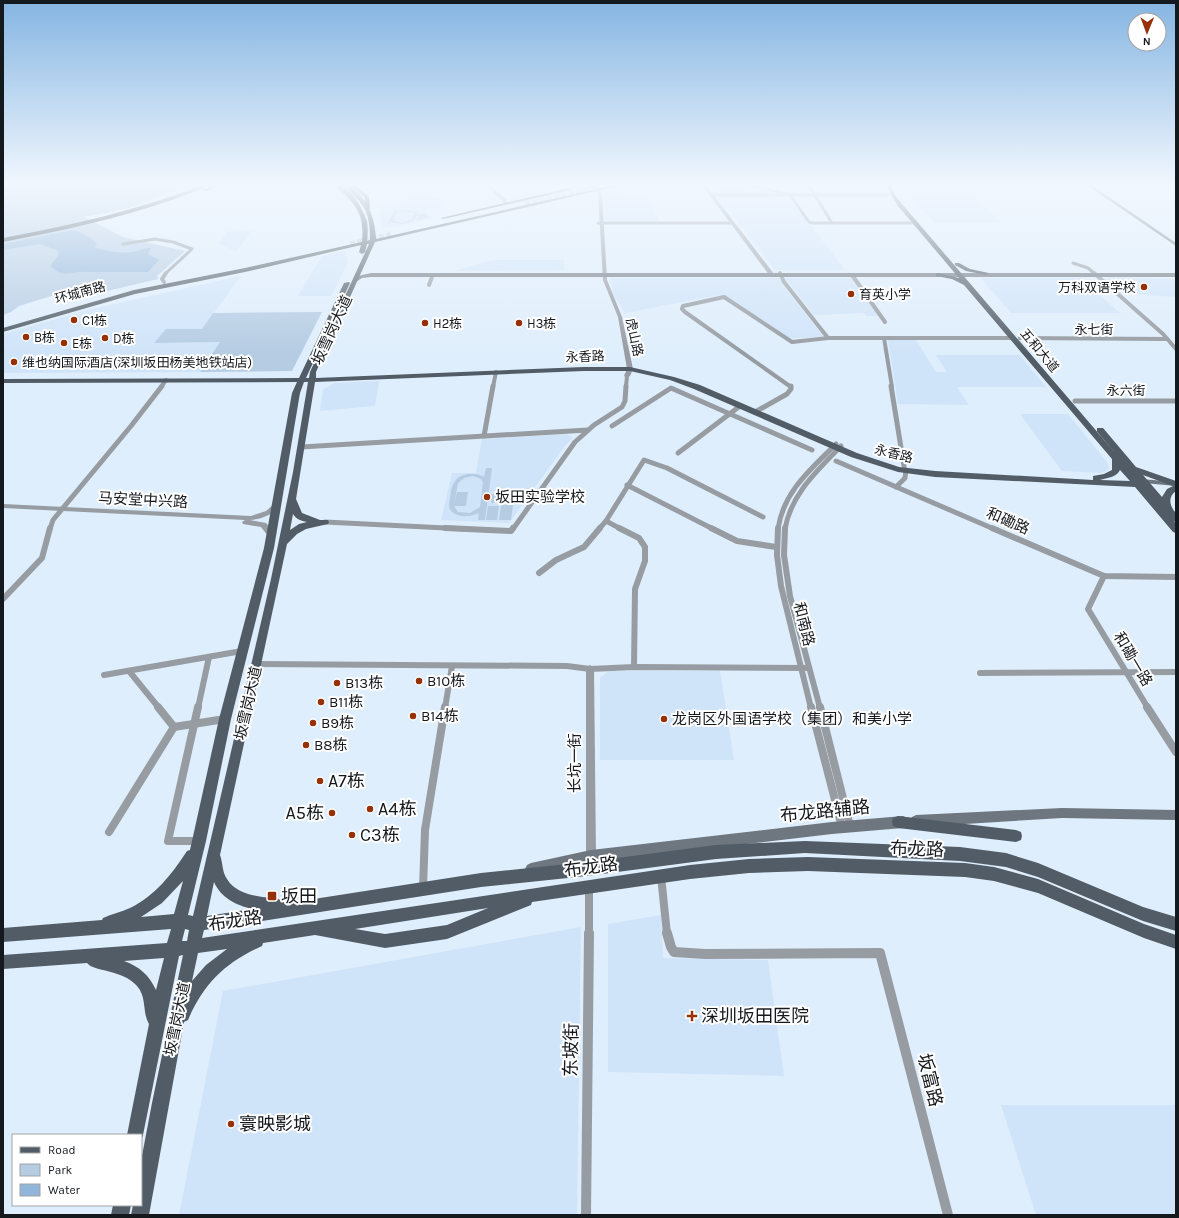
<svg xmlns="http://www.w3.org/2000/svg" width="1179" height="1218" viewBox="0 0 1179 1218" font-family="Karla,'Noto Sans SC',sans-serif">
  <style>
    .built { fill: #d0e4f9 }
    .green { fill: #b5cce3; fill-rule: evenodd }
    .water { fill: #92b6d9 }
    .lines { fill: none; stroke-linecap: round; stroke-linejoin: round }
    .primary-tunnel { stroke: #c1cedb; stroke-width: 5; stroke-dasharray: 5 2.5; stroke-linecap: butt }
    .minor-far5 { stroke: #969ca2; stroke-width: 3 }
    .minor-far4 { stroke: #969ca2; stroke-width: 4 }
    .minor-far3 { stroke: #969ca2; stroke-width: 5 }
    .minor-far2 { stroke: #969ca2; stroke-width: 6 }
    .minor-far1 { stroke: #969ca2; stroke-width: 8 }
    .minor { stroke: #969ca2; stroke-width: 10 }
    .tertiary { fill: #969ca2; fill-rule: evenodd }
    .secondary { fill: #6e767f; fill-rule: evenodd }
    .primary { fill: #515c66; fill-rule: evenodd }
    .trunk { fill: #45505b; fill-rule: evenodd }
    .poi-dot { fill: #963007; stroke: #fff; stroke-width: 1.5 }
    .labels { text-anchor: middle; stroke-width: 4; stroke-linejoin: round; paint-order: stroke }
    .far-poi-label { font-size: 13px; fill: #14191e; stroke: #fff; text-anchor: start }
    .far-street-label { font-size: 13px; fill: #14191e; stroke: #fff }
    .street-label { font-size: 15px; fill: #14191e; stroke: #fff }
    .poi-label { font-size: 15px; fill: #14191e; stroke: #fff; text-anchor: start }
    .near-poi-label { font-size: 18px; fill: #14191e; stroke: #fff; text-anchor: start }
    .near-street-label { font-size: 18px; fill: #14191e; stroke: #fff }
  </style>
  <rect width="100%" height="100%" fill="#dfeefc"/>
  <g class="built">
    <path d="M709,184H741L788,196L845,270H775Z"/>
    <path d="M611,191L625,199H648L660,222H611L605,220L603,192Z"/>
    <path d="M414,194L448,200L445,207L425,211L433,218L389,228L382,226L378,204H396Z"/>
    <path d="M909,195H972L1002,222H934Z"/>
    <path d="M252,231L236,252L218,243L227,232Z"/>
    <path d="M345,251L348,262L331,296H298L322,256Z"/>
    <path d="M493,260H564V270L454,271Z"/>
    <path d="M241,276L202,329H166L155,343L220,342L200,372L3,373V334L87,310Z"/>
    <path d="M611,278H780L782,284L823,336L786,339L720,295L625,313L612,293Z"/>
    <path d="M785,278H851L878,316H866L864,313L814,315Z"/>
    <path d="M981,278H1081L1120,313H1011Z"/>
    <path d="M1107,278L1176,279V297L1118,293L1105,280Z"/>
    <path d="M888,340H916L936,372H947L936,355H1020L1046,387H957L969,405L898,404Z"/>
    <path d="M379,381L375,406L320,411L323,389L335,383Z"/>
    <path d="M1020,414H1068L1107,462L1109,468L1104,472L1099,473L1062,471Z"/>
    <path d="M567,434L573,438L565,446L509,523L441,520L452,473H476L482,439Z"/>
    <path d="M609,671H720L734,760H600V678Z"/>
    <path d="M661,915L663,958L768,960L784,1076L608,1072V924Z"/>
    <path d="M581,927L577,1215H179L223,991Z"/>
    <path d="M1001,1105H1176V1215H1036Z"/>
  </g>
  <g class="green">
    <path d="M3,184H191L129,208L84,217L123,237L185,251L157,276L158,279L103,292L90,286L77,288L19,306L11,312L3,315Z"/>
    <path d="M395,210H398L397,211L408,210L417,212V215L425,213L430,217L419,220L416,218L419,217L417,215C412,225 401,225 391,222L390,224H387ZM404,211L414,213L412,220L402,223L393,221L396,214Z"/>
    <path d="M322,312L292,371L200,372L220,342L154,343L166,329H202L213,313Z"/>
    <path d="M486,468H492L485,520H478L479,513C470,517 460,518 452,512C448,508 449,504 450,498C451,493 451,487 454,483C459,472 476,472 484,477ZM473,476L481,479L483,482L480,507L470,513L458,512L454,506H466L468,492H457L454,505L458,483L464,478Z"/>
    <path d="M492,494H520V503H491Z"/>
    <path d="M501,505H513L511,520H499Z"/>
    <path d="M488,506H499L497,520H486Z"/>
  </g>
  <path class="water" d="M72,230C82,232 88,236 97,243L95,248C107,250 119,254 132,252C139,251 143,248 151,248L148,254L159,260L148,272H87C78,271 69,275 61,273C56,272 54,268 50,266L58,256L59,252L57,250L39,244L3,250V244Z"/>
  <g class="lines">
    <g class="primary-tunnel">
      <path d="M525,203L598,187"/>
      <path d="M350,244L391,234"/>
    </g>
    <g class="minor-far5">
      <path d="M487,184L507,203"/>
      <path d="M747,184L790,195L809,222L813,223H915"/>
      <path d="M808,184L832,223"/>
      <path d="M711,195H888"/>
      <path d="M598,223H731"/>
      <path d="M123,244L155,239L173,242L192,249L165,274"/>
      <path d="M1073,263L1088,268L1095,274"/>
    </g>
    <g class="minor-far4">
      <path d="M780,273L784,282L828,338"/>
      <path d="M1094,273L1163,334L1176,349"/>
      <path d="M852,275L885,322"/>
      <path d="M164,282L162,279L166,273"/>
      <path d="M429,285L432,277"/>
      <path d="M884,338L892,387"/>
      <path d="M1020,338L1167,339"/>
      <path d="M161,387L166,380"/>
      <path d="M493,387L496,372"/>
      <path d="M626,387L627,376"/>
      <path d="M791,387L685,312L682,309L683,306L724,297L792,342L828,338H1013"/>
    </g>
    <g class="minor-far3">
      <path d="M891,386L904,466"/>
      <path d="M1075,401H1176"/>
      <path d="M755,412L787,394L791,389V386"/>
      <path d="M612,426L671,388L812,450"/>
      <path d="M484,436L493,386"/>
      <path d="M301,447L588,430"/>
      <path d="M678,453L740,406"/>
      <path d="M836,461L994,529"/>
      <path d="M627,485L713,529"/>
      <path d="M896,487L905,478L906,470"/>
      <path d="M606,521L621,529"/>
      <path d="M325,522L466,529"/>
      <path d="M50,529L53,520L131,426L162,386"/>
      <path d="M513,529L575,442L594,425L622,407L625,401L626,386"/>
      <path d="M599,529L606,521L644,460L667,468L763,517"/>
      <path d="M778,529C783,492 811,469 836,444"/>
      <path d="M785,529C791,494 817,471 841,446"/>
    </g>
    <g class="minor-far2">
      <path d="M445,528L511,531L513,528"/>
      <path d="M619,528L639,538L645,547V561L635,589L634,667"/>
      <path d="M711,528L737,541L776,547"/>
      <path d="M778,528L777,555L781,586L811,708"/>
      <path d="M785,528L784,555L790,596L820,708"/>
      <path d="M992,528L1104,576L1176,577"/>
      <path d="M539,573L556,560L584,547L600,528"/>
      <path d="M1104,576L1088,609L1148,708"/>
      <path d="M3,599L42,558L50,528"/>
      <path d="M257,664L567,666L590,669L634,667L809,668"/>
      <path d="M129,671L159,708"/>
      <path d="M980,673L1176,672"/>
      <path d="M104,675L242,651"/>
      <path d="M198,708L209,657"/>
      <path d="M445,708L452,666"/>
    </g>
    <g class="minor-far1">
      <path d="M198,707L168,841H199"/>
      <path d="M811,707L842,827"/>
      <path d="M820,707L850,826"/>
      <path d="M1147,707L1176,752"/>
      <path d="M174,727L225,719"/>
      <path d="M109,832L174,727L158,707"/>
      <path d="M661,876L667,934"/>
      <path d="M423,889L425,830L445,707"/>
      <path d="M589,934V887"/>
    </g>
    <g class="minor">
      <path d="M667,933L671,947L674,952L705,954L880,953L948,1215"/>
      <path d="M586,1215L589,933"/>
    </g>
    <g class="tertiary">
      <path d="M587,184L597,187L602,193L607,280L622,317L633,369L630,376L627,378L624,376L627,369L618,317L603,280L598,193L595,189L587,186Z"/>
      <path d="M701,184H705L774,274V276H770Z"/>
      <path d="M275,503H279L280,505C273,515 262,519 250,520L266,523L275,534L271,536H268L261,527L243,524L242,522L245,520L3,508V504L251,516L266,511Z"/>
      <path d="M590,665L593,667L594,669L596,856L595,860L591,861L587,860L586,856V669L587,667Z"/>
    </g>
    <g class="secondary">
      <path d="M1085,184H1090L1176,243V246Z"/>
      <path d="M371,273H1176V277H371L362,278L356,282L353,280L358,276Z"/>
      <path d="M1141,479L1176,482V486L1144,483H1141Z"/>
      <path d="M1062,808L1176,810V820L1062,818L916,827L912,825L910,821L912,817L916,815Z"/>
      <path d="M903,816L907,818L909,822L907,826L903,828L832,834L591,862L531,875L527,873L525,869L527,865L531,863L591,850L832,822Z"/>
    </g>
    <g class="primary">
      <path d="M335,184C349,184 363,209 367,221C368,228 368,234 367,241L370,240C370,207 363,206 343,184C349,184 352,187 356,191C370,204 375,220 376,239L619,184H627L375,242L316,372V378L584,367H630L674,377L700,385L857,453L899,467L935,471L1093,480V476L1104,474L1112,470V459L964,285L952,279L936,276V274L938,273L959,278L898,206L891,195L887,184H891L895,195L902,204L1117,455L1097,432V428H1103L1136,467L1176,481V491C1167,497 1170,507 1176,513V522L1174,521L1176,524V533L1173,532L1135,487L935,477L898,472L851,457L694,389L670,380L630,371H584L315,382L296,499L302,513L320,520H328L329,522L328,524L306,529L297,534L287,544L220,855C223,863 222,872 227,879C236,894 255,896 271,898C277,899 283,899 288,903L481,873L587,862L716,845L805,841L960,847L1006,853L1038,863L1143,907L1176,917V931L1143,921L1038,877L1006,867L960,861L805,853L716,859L587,876L481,887L204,930L202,938L690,865L749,859L808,857L965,863L994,867L1038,879L1144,924L1176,935V949L1144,938L1038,893L994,881L965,877L808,871L749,873L690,879L532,902L531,905L447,939L385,948L315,935L263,943L262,946C225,963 204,983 188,1020L184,1022L149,1215H131L133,1205H141V1161L152,1103L183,955L179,956L143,1135L141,1141V1135H127L149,1024C142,1012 147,997 137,986C122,969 94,972 87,963L3,969V955L167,943L171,929L3,942V928L102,920L103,918C112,914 121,912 130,908C155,896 172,874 187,851L190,850L219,719L264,548L292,393L297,382L3,383V379L299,378L344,283L349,282L350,283L306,378H309L310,372L369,244H367L365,252L362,254L359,252L361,245L245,272L135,294L3,332V328L134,290L245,268L362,242C365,211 354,204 335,184ZM304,382H308L293,472L271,579L193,916L188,915L206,841L231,719L274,548L300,393ZM1120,470L1130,481L1100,480C1107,478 1117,477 1120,470ZM1143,475L1173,486L1167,489L1162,497ZM293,514C296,519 301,521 307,522L299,524L290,530ZM183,881L174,914L141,917L162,903ZM214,882C221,898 236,905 252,909L207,916ZM488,908L447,925L385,934L355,929ZM185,929L189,930L187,941H182ZM227,949L206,965L192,981L198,953ZM164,958L156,990C149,975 140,967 124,961Z"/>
      <path d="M569,188L571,190L443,219L441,218Z"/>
      <path d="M955,263H959L970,269L989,273L986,275L966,271L955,265Z"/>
      <path d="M898,816L1016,830L1021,832L1022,836L1021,840L1016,842L898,828L893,826L892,822L893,818Z"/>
      <path d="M113,1205H131L129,1215H111Z"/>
    </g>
    <g class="trunk">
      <path d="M205,184H211C200,191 184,195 172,200C117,219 60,231 3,242V238C72,225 140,210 205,184Z"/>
      <path d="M216,184H222L206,191L202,190Z"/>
      <path d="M330,184H335L353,196L349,197Z"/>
      <path d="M349,184H354L369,197L370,209L366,208L365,198Z"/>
    </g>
  </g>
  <linearGradient id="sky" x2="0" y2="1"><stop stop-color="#85b5e2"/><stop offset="0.52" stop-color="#f1f7fe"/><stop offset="1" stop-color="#f1f7fe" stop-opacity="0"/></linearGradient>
  <rect width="1179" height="354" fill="url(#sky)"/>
  <g class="poi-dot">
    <circle cx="1144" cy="287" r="4"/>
    <circle cx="851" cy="294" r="4"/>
    <circle cx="74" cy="320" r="4"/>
    <circle cx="425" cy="323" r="4"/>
    <circle cx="519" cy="323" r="4"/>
    <circle cx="26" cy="337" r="4"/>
    <circle cx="105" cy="338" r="4"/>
    <circle cx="64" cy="343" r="4"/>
    <circle cx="14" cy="362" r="4"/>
    <circle cx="487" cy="497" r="4"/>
    <circle cx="419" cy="681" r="4"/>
    <circle cx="337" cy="683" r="4"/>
    <circle cx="321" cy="702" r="4"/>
    <circle cx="413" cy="716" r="4"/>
    <circle cx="664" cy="719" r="4"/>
    <circle cx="313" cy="723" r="4"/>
    <circle cx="306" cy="745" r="4"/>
    <circle cx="320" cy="781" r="4"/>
    <circle cx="370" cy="809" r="4"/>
    <circle cx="332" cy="813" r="4"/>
    <circle cx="352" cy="835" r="4"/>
    <rect x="267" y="891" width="10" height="10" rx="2"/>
    <path d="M690 1010h4v4h4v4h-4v4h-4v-4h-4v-4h4z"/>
    <circle cx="231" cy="1124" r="4"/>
  </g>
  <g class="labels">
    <g class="far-poi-label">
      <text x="1136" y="292" text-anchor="end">万科双语学校</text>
      <text x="859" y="299">育英小学</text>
      <text x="82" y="325">C1栋</text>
      <text x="433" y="328">H2栋</text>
      <text x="527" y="328">H3栋</text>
      <text x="34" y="342">B栋</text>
      <text x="113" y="343">D栋</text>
      <text x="72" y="348">E栋</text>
      <text x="22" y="367">维也纳国际酒店(深圳坂田杨美地铁站店)</text>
    </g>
    <g class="far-street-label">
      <text transform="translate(80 292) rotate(-15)" y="5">环城南路</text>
      <text x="1094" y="334">永七街</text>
      <text transform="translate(635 337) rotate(78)" y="5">虎山路</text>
      <text transform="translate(1040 350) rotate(50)" y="5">五和大道</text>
      <text transform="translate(585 356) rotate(-2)" y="5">永香路</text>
      <text x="1126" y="395">永六街</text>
      <text transform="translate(894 453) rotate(14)" y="5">永香路</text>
    </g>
    <g class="street-label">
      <text transform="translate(332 330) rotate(-65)" y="5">坂雪岗大道</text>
      <text transform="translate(143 500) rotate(3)" y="5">马安堂中兴路</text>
      <text transform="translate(1008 521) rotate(23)" y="5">和磡路</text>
      <text transform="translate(804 624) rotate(76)" y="5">和南路</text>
      <text transform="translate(1133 659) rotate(59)" y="5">和磡一路</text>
      <text transform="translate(248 703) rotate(-77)" y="5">坂雪岗大道</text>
      <text transform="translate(575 763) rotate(-90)" y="5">长坑一街</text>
      <text transform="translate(177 1019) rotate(-78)" y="5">坂雪岗大道</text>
    </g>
    <g class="poi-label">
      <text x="495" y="502">坂田实验学校</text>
      <text x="427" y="686">B10栋</text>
      <text x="345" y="688">B13栋</text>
      <text x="329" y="707">B11栋</text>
      <text x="421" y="721">B14栋</text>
      <text x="672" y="724">龙岗区外国语学校（集团）和美小学</text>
      <text x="321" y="728">B9栋</text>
      <text x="314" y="750">B8栋</text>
    </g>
    <g class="near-poi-label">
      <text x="328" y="787">A7栋</text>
      <text x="378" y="815">A4栋</text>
      <text x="324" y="819" text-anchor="end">A5栋</text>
      <text x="360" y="841">C3栋</text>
      <text x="281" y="902">坂田</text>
      <text x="701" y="1022">深圳坂田医院</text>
      <text x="239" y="1130">寰映影城</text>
    </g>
    <g class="near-street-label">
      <text transform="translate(825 811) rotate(-6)" y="6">布龙路辅路</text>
      <text transform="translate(917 849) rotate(2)" y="6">布龙路</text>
      <text transform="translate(591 867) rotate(-8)" y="6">布龙路</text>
      <text transform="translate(235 921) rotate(-9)" y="6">布龙路</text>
      <text transform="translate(571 1050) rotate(-89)" y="6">东坡街</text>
      <text transform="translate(930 1080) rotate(76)" y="6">坂富路</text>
    </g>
  </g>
  <rect width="1179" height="1218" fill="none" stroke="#14191e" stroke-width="8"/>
  <rect x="12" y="1134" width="130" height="72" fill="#ffffff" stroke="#a1a3a5"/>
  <rect x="20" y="1147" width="20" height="6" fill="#515c66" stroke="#a1a3a5"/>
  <text x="48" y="1154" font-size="12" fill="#14191e">Road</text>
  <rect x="20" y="1164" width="20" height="12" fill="#b5cce3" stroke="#a1a3a5"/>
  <text x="48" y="1174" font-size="12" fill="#14191e">Park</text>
  <rect x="20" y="1184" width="20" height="12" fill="#92b6d9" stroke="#a1a3a5"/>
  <text x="48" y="1194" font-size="12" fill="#14191e">Water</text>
  <g transform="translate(1147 32) rotate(181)"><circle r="19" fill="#ffffff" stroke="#a1a3a5"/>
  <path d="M0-3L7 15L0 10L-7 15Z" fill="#963007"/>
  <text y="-6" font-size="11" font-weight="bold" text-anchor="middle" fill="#14191e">N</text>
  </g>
</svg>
